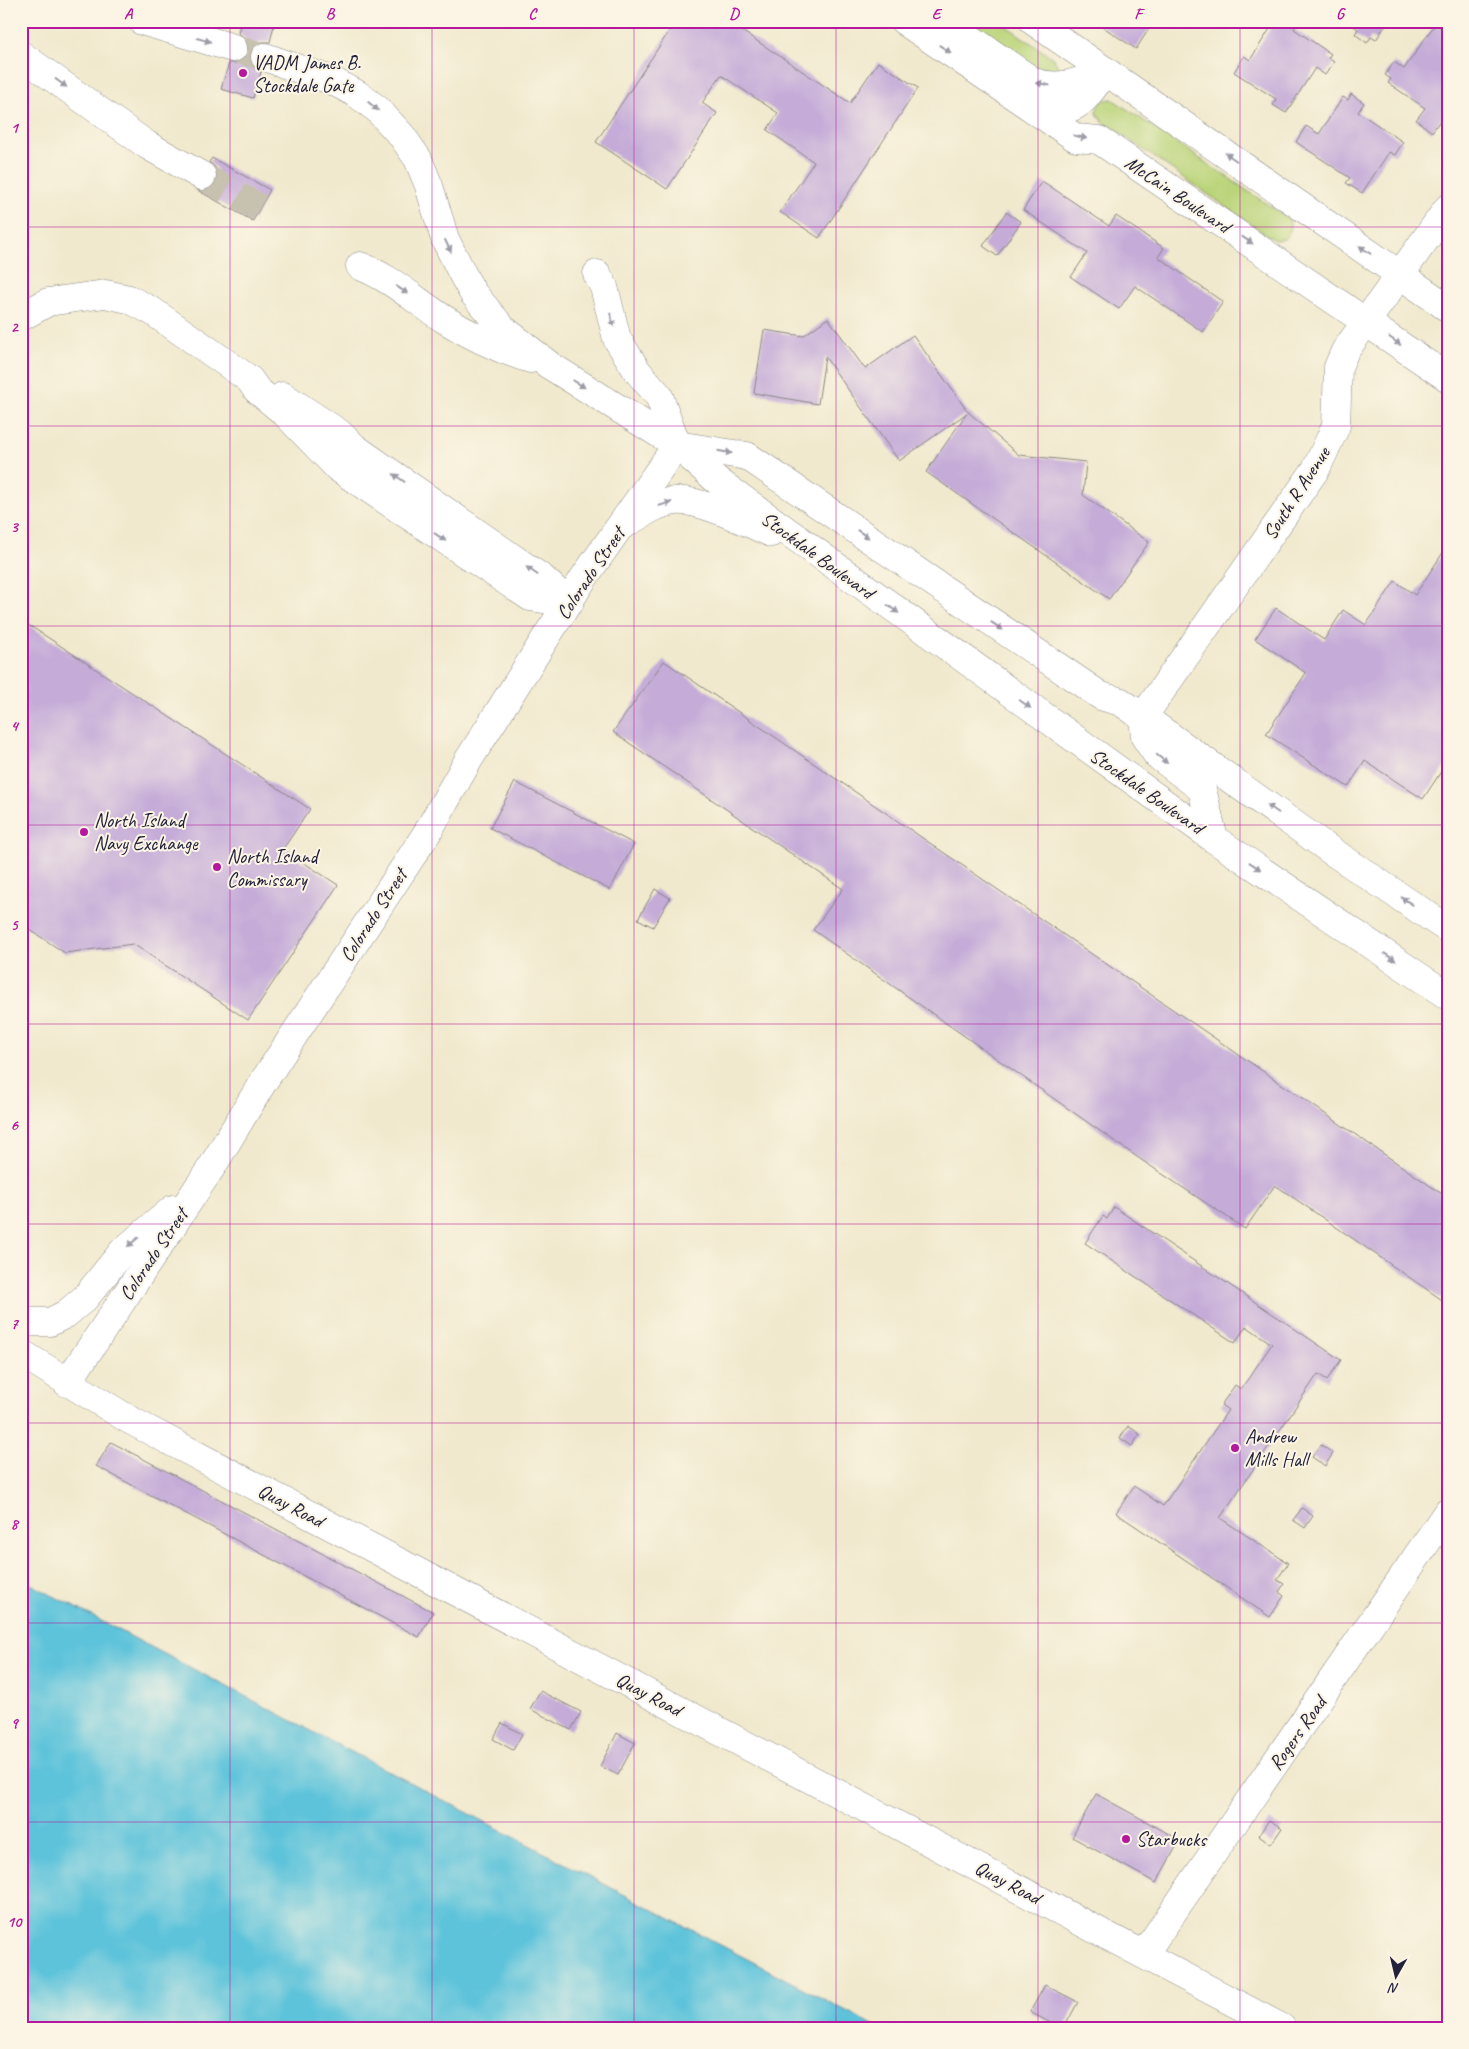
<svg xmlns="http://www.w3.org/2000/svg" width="1469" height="2049" viewBox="0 0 1469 2049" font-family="Caveat,sans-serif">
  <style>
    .green { fill: #bad479; stroke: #6e7b5a }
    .water { fill: #5dc3da; stroke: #40728a }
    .building { fill: #c4abd8 }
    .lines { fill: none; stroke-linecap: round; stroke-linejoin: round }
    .major-tunnel { stroke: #c7c1b0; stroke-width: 28; stroke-dasharray: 28 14; stroke-linecap: butt }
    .minor-casing { stroke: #898684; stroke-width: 29 }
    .major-casing { stroke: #898684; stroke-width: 29 }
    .minor { stroke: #fff; stroke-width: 28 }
    .major { stroke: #fff; stroke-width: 28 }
    .oneway { fill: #9c9ca7 }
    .grid { fill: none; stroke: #b5179e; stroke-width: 1; stroke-opacity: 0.55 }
    .poi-dot { fill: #b5179e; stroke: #fcf5e5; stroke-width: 2 }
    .labels { text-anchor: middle; stroke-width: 4; stroke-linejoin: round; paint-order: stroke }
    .poi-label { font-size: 20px; fill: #22223b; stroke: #fcf5e5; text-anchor: start }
    .street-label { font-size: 20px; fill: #22223b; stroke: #fcf5e5 }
    .neatline { fill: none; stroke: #b5179e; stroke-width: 2 }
    .grid-label { font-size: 16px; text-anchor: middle; font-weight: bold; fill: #b5179e }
  </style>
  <rect width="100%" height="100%" fill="#fcf5e5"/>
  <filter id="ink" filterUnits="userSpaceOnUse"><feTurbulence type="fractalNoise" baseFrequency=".02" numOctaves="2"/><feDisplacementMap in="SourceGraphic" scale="10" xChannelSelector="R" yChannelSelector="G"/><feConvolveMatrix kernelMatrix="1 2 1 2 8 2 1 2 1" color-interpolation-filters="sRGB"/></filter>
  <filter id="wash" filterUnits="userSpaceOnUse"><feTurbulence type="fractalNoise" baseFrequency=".0096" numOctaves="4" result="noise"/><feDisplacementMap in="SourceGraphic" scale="20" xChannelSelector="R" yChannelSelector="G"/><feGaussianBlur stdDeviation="1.12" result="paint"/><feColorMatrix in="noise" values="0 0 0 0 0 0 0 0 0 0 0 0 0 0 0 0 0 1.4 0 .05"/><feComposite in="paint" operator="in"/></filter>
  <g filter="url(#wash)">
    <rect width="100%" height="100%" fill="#f0e9cd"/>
    <g class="green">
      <path d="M956,21H999L1054,59L1058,67L1055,74L1048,80Z"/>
      <path d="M1112,99L1289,219L1291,229L1285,239L1274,240L1102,121L1096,112C1099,102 1102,100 1112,99Z"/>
    </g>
    <path class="water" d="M21,1579L879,2028H21Z"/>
    <g id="blocks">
      <g class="building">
        <path d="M241,21H275L270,42H262L255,45L250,52V60L253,67L261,72L253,98L221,89L229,63H236L243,60L248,52V44L245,38L238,33Z"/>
        <path d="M676,21H727L850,103L878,62L918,88L819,238L780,212L814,162L767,130L778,113L721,75L702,103L717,113L667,189L596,142Z"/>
        <path d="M1094,21H1154L1136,49Z"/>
        <path d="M1275,21H1299L1294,29L1331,54L1328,58L1334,62L1325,75L1315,68L1286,113L1273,105L1276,99L1234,72L1244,56L1250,60Z"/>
        <path d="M1346,21H1388L1376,40L1371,37L1367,43L1355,34L1358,29Z"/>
        <path d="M1435,24L1448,33V109L1432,132L1416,120L1425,108L1388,83L1391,79L1385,75L1394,62L1404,69Z"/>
        <path d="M1351,94L1364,103L1358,112L1403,142L1395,155L1389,152L1362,193L1346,183L1350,178L1296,142L1306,126L1319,134L1343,97L1348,100Z"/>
        <path d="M212,158L270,190L253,221L197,190H210L216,183L218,176L216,168L209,162Z"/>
        <path d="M1042,181L1109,226L1116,216L1164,248L1158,257L1223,302L1203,332L1135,286L1119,309L1071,277L1087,253L1023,210Z"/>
        <path d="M1006,212L1021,222L997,256L983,246Z"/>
        <path d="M828,318L865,369L913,335L968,412L1019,455L1086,462L1083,495L1149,542L1109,599L926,472L967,413L899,461L825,357L818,404L754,393L764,330L803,336Z"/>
        <path d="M1448,545V761L1423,799L1365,761L1348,787L1266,734L1306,673L1255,639L1276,608L1324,640L1343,610L1366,625L1395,581L1415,595Z"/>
        <path d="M21,620L310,809L283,849L338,885L248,1020L133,944L65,953L21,924Z"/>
        <path d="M664,661L1448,1198V1304L1275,1185L1245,1229L1140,1159L813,930L843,889L613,732Z"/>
        <path d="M515,782L634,844L610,890L490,828Z"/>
        <path d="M655,889L670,898L653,927L638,919Z"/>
        <path d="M1114,1207L1341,1360L1327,1380L1318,1374L1220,1518L1288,1563L1277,1580L1284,1584L1279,1592L1284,1596L1270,1617L1116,1513L1134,1486L1163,1506L1228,1410L1221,1405L1235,1385L1241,1389L1272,1344L1246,1326L1235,1343L1085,1243L1103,1216L1107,1219Z"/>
        <path d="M1128,1426L1140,1434L1132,1446L1120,1438Z"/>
        <path d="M111,1442L433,1612L419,1637L96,1466Z"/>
        <path d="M1321,1445L1333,1453L1325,1466L1312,1457Z"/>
        <path d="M1302,1508L1313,1516L1305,1528L1293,1520Z"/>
        <path d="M540,1691L581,1712L571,1730L530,1709Z"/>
        <path d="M502,1723L522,1734L513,1750L493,1739Z"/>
        <path d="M617,1733L635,1743L618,1775L600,1766Z"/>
        <path d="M1096,1794L1180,1840L1156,1883L1072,1837Z"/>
        <path d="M1269,1820L1282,1828L1271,1844L1259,1835Z"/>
        <path d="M1045,1985L1078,2002L1064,2028H1060L1030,2012Z"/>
      </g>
    </g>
  </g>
  <g filter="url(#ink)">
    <use href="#blocks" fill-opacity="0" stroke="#898684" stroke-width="1"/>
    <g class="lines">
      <g class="major-tunnel">
        <path d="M233,48L265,57"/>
        <path d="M202,176L260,208"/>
      </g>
      <g class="minor-casing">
        <g id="minor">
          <path d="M904,21L1076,138L1099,140L1448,378"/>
          <path d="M945,21L1034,82C1060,91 1081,81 1106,71"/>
          <path d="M1037,112C1080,111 1080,105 1105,72"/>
          <path d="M21,317L48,302L105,294L129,299L152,311L249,379L257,390L285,413L338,468L530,597L569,603"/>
          <path d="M283,396L339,433L355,448L543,579L569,603"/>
          <path d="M1143,717L1316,469L1336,426L1338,367L1345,351L1448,208"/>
          <path d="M1144,1954L1448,1511"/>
        </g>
      </g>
      <g class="major-casing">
        <g id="major">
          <path d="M142,21L233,48"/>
          <path d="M1033,21L1448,308"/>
          <path d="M21,55L147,145L202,176"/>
          <path d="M265,57L333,81L357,94L377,109L402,136L418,159L429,186L445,239L464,277L473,293L502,328L549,365L677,445L719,482L1214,839L1448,996"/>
          <path d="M360,266C391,278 416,301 444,319C471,336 500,350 531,359"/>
          <path d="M597,274L604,287L617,339L638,372L659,396L677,445"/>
          <path d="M677,445L747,456L1101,696L1121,702L1143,717L1333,852L1448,929"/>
          <path d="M625,524C640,515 657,503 675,501C699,498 748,523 771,533"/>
          <path d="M1143,717L1145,737L1157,755L1202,789L1214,839"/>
          <path d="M21,1322H50L66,1314L85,1298L123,1251L173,1209"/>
          <path d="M21,1353L128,1419L1282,2028"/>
          <path d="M67,1383L213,1165L263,1082L427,833L469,759L585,576L677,445"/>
        </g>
      </g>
      <use href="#minor" class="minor"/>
      <use href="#major" class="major"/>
    </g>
    <defs><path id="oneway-solid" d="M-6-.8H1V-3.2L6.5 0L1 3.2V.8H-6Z" transform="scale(1.25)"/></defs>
    <g class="oneway">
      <use href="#oneway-solid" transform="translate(204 40) rotate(16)"/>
      <use href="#oneway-solid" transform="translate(945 49) rotate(34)"/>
      <use href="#oneway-solid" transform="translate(61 83) rotate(36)"/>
      <use href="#oneway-solid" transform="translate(1043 84) rotate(-169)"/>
      <use href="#oneway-solid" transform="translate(373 106) rotate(40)"/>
      <use href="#oneway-solid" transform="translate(1080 137) rotate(13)"/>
      <use href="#oneway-solid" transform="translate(1231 157) rotate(-145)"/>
      <use href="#oneway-solid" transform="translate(1247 240) rotate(34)"/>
      <use href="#oneway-solid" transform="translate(448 246) rotate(64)"/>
      <use href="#oneway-solid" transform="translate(1365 250) rotate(-145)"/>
      <use href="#oneway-solid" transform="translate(402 290) rotate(34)"/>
      <use href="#oneway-solid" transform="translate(612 320) rotate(75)"/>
      <use href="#oneway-solid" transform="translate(1395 341) rotate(35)"/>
      <use href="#oneway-solid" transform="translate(579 384) rotate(32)"/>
      <use href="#oneway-solid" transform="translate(725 452) rotate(9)"/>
      <use href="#oneway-solid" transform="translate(399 478) rotate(-145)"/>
      <use href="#oneway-solid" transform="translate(665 504) rotate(-17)"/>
      <use href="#oneway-solid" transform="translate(863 534) rotate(34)"/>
      <use href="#oneway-solid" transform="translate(440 537) rotate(34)"/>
      <use href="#oneway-solid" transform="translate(532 571) rotate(-145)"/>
      <use href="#oneway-solid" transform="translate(893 609) rotate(36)"/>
      <use href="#oneway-solid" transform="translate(997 626) rotate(34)"/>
      <use href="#oneway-solid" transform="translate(1025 704) rotate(35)"/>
      <use href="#oneway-solid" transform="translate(1162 759) rotate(39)"/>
      <use href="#oneway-solid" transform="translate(1273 809) rotate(-145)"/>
      <use href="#oneway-solid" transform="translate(1255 866) rotate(34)"/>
      <use href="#oneway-solid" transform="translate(1407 901) rotate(-146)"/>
      <use href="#oneway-solid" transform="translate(1390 957) rotate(34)"/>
      <use href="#oneway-solid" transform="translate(133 1242) rotate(140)"/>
    </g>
  </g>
  <path class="grid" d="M230,21V2028M432,21V2028M634,21V2028M836,21V2028M1038,21V2028M1240,21V2028M21,227H1448M21,426H1448M21,626H1448M21,825H1448M21,1024H1448M21,1224H1448M21,1423H1448M21,1623H1448M21,1822H1448"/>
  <g class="poi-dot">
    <circle cx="243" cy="73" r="5"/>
    <circle cx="84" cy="832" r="5"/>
    <circle cx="217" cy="867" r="5"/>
    <circle cx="1235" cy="1448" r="5"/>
    <circle cx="1126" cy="1839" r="5"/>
  </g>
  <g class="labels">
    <g class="poi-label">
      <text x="253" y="69">VADM James B.<tspan x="253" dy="23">Stockdale Gate</tspan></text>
      <text x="94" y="827">North Island<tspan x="94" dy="23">Navy Exchange</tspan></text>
      <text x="227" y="863">North Island<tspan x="227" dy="23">Commissary</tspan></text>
      <text x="1245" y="1443">Andrew<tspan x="1245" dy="23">Mills Hall</tspan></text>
      <text x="1136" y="1846">Starbucks</text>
    </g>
    <g class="street-label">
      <text transform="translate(1178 194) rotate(34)" y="7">McCain Boulevard</text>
      <text transform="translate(1296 493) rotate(-57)" y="7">South R Avenue</text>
      <text transform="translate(818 555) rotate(36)" y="7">Stockdale Boulevard</text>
      <text transform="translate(590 573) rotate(-56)" y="7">Colorado Street</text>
      <text transform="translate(1147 791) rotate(35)" y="7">Stockdale Boulevard</text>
      <text transform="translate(373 915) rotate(-57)" y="7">Colorado Street</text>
      <text transform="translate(153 1254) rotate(-56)" y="7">Colorado Street</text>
      <text transform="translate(291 1505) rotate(28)" y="7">Quay Road</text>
      <text transform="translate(649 1694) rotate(28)" y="7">Quay Road</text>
      <text transform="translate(1297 1733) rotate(-55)" y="7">Rogers Road</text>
      <text transform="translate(1008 1882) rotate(28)" y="7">Quay Road</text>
    </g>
  </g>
  <rect width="1469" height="2049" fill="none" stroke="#fcf5e5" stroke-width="55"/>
  <g transform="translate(1396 1976) rotate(188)" stroke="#fcf5e5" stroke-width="4" paint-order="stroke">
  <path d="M0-4L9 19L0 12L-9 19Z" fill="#22223b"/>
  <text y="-8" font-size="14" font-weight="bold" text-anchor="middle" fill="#22223b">N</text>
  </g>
  <rect x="28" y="28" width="1414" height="1994" class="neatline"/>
  <g class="grid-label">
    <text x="128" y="19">A</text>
    <text x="330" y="19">B</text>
    <text x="532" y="19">C</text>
    <text x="734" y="19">D</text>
    <text x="936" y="19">E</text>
    <text x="1138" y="19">F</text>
    <text x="1340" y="19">G</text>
    <text x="14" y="133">1</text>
    <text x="14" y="332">2</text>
    <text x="14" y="532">3</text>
    <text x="14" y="731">4</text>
    <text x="14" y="930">5</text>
    <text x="14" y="1130">6</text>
    <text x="14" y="1329">7</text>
    <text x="14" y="1529">8</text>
    <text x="14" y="1728">9</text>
    <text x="14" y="1927">10</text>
  </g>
</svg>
